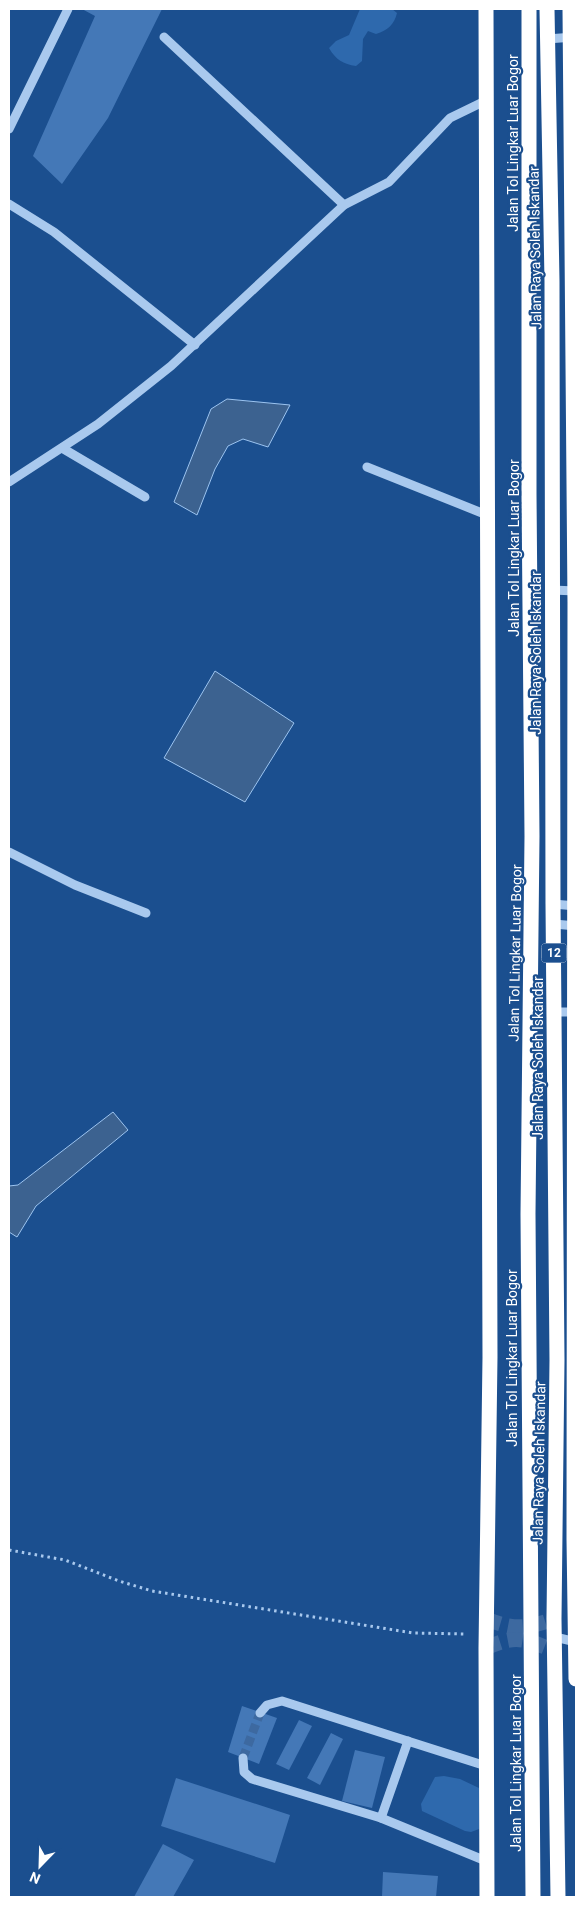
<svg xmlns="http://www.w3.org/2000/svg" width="585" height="1906" viewBox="0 0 585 1906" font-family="Roboto,sans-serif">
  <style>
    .green { fill: #2e69ad }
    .water { fill: #3c6290; stroke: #9cc4f0 }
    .building { fill: #4478b7 }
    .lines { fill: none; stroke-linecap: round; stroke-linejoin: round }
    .minor-tunnel { stroke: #3d69a0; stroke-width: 9; stroke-dasharray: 9 4.5; stroke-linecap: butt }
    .highway-tunnel { stroke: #3d69a0; stroke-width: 15; stroke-dasharray: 15 8; stroke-linecap: butt }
    .path { stroke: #a9c9ee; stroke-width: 3; stroke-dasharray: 2.5 4; stroke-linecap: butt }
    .minor { stroke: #a9c9ee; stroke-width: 9 }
    .highway { stroke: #fff; stroke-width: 15 }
    .highway-bridge { stroke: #fff; stroke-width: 15 }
    .labels { text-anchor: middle; stroke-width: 4.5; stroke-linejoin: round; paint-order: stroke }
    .shield { fill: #1b4f8f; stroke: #bbcadd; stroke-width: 1 }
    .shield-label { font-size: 12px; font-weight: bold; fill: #fff }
    .street-label { font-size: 14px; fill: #fff; stroke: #1b4f8f }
  </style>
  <rect width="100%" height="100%" fill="#1b4f8f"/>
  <g class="green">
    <path d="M360,9H392L397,13C394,25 388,30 376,34L368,31L363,39L362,61L356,66C343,64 336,60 329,48L336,41L349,35Z"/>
    <path d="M444,1776L460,1779L479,1788V1829L471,1832L465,1831L422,1811L421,1804L435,1777Z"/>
  </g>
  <g class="water">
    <path d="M227,399L290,405L268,447L243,439L228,446L215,469L197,515L174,502L211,409Z"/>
    <path d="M215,671L294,723L245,802L164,758Z"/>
    <path d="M113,1112L128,1130L36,1206L17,1237L9,1232V1186L18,1185Z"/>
  </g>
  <g class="building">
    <path d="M82,9H162L108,118L62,184L33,156L95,16Z"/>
    <path d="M242,1706L277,1718L259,1764L228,1752Z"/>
    <path d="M299,1720L312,1726L289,1770L276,1764Z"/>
    <path d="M331,1733L343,1739L320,1785L307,1778Z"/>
    <path d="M355,1750L385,1757L372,1808L342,1801Z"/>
    <path d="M176,1778L290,1815L275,1863L161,1826Z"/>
    <path d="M163,1844L194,1860L173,1897H134Z"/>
    <path d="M383,1872L438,1876L436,1897H382Z"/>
  </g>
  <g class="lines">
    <path class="minor-tunnel" d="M243,1758L260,1713"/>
    <g class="highway-tunnel">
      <path d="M486,1619C515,1630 525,1629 554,1619"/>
      <path d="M486,1648C517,1634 524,1639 555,1651"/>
    </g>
    <path class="path" d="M9,1550L65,1560L119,1581L152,1591L413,1633L465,1634"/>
    <g class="minor">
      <path d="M164,37L344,205"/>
      <path d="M547,39L574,37"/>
      <path d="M9,129L68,9"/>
      <path d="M9,204L54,232L195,345"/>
      <path d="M62,448L145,497"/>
      <path d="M367,467L487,515"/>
      <path d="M9,482L98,424L171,366L344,205L389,182L450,118L485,101"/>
      <path d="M552,590L576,591"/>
      <path d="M9,852L75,885L146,913"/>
      <path d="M553,904L576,906"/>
      <path d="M554,924L576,926"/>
      <path d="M554,1012H576"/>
      <path d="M555,1637L576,1642"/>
      <path d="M260,1713L267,1705L282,1701L486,1766"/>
      <path d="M243,1758L244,1772L252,1779L381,1818L486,1861"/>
      <path d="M381,1818L408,1741"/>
    </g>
    <g class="highway">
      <path d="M486,9L490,1357L486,1648L487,1897"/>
      <path d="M547,9L552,281L553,904L557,1360L554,1619L558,1897"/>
    </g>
    <g class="highway-bridge">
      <path d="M529,9V494L532,836L528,1214L533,1897"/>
      <path d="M570,9L575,602L574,1539L576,1679"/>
    </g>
  </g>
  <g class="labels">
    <rect class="shield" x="541.5" y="943.5" width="25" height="19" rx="4"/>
    <g class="shield-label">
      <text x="554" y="957">12</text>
    </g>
    <g class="street-label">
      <text transform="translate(513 143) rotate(-90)" y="5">Jalan Tol Lingkar Luar Bogor</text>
      <text transform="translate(535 248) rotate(-91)" y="5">Jalan Raya Soleh Iskandar</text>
      <text transform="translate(514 548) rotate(-90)" y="5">Jalan Tol Lingkar Luar Bogor</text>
      <text transform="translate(536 653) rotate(-90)" y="5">Jalan Raya Soleh Iskandar</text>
      <text transform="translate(515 953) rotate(-89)" y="5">Jalan Tol Lingkar Luar Bogor</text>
      <text transform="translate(538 1058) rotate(-90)" y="5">Jalan Raya Soleh Iskandar</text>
      <text transform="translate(512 1358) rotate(-90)" y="5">Jalan Tol Lingkar Luar Bogor</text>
      <text transform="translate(539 1463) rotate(-89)" y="5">Jalan Raya Soleh Iskandar</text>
      <text transform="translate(516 1763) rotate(-90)" y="5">Jalan Tol Lingkar Luar Bogor</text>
    </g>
  </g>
  <rect width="585" height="1906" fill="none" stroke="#ffffff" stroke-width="20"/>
  <g transform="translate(40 1866) rotate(203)" stroke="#1b4f8f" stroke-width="4" paint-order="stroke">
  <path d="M0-4L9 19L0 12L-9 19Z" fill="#ffffff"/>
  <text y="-8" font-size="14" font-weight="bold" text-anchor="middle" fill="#ffffff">N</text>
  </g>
</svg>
